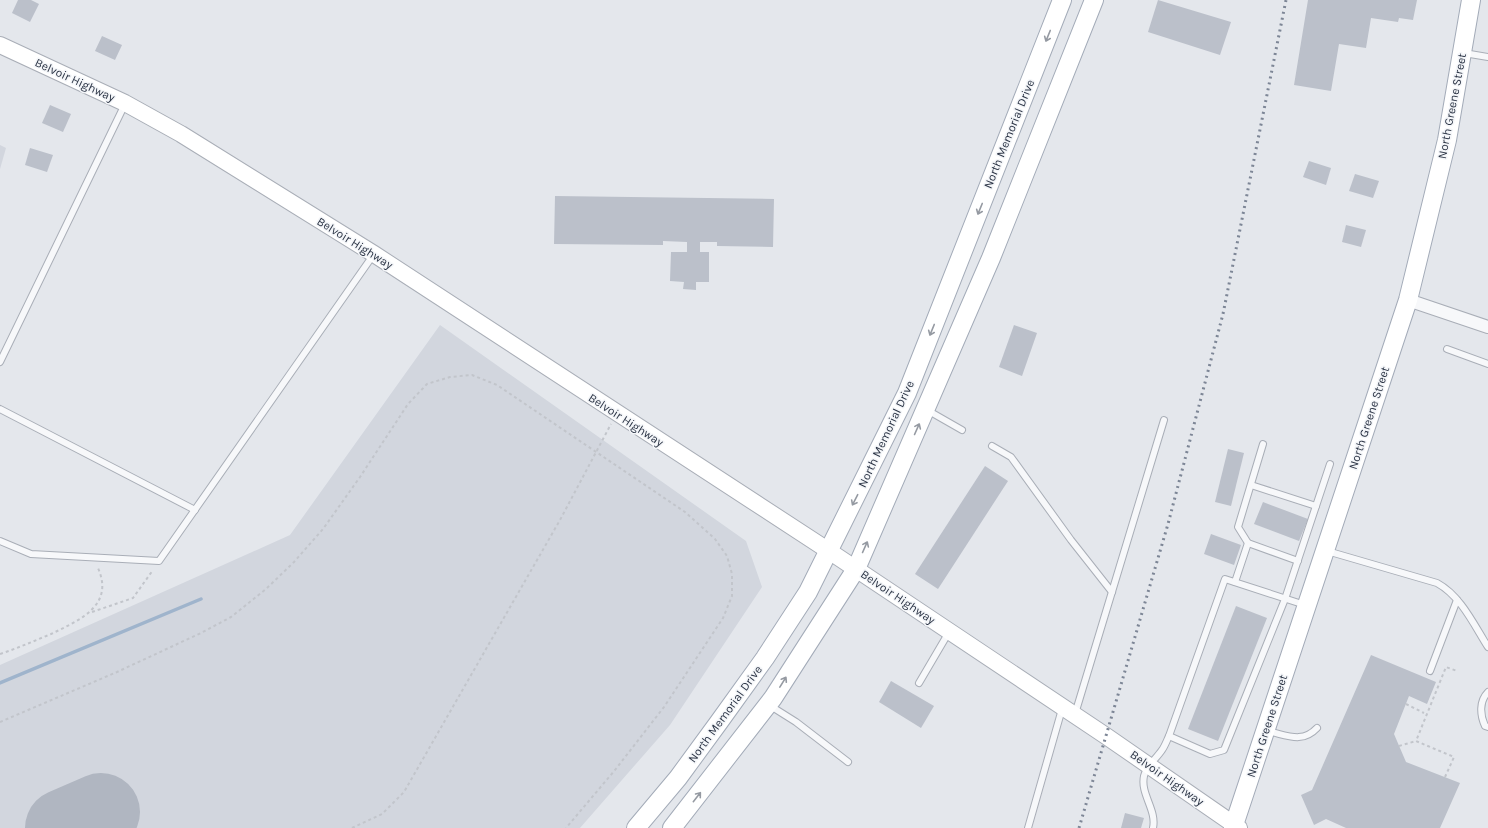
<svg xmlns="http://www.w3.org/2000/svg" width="1488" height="828" viewBox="0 0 1488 828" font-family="Karla,sans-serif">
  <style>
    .built { fill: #d2d6de }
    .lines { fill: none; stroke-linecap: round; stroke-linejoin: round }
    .stream { stroke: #9fb4cc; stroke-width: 3.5 }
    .taxiway { stroke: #b0b6c1; stroke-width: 31 }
    .runway { stroke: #b0b6c1; stroke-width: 78 }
    .building { fill: #bbc0ca }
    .lane-casing { stroke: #a9aeb7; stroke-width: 8 }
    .street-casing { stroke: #a9aeb7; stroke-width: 14 }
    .secondary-casing { stroke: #a9aeb7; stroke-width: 18 }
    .primary-casing { stroke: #a3abb8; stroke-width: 20 }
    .path { stroke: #c2c5cb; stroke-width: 2; stroke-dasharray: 3 3; stroke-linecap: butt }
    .lane { stroke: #f7f8fa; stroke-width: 6 }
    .street { stroke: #f7f8fa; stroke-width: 12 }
    .secondary { stroke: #fff; stroke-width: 16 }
    .primary { stroke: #fff; stroke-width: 18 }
    .rail { stroke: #7d8696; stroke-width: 3; stroke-dasharray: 2 4; stroke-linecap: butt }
    .oneway { stroke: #959aa2 }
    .labels { text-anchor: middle; stroke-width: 3; stroke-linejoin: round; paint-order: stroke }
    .street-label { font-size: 12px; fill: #2b3445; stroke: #f4f6f9 }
  </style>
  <rect width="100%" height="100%" fill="#e4e7ec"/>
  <g class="built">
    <path d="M0,145L6,148L0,169Z"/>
    <path d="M440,325L746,541L762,587L670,725L580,828H0V665L290,535Z"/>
  </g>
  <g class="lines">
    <path class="stream" d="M0,683L201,599"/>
    <path class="taxiway" d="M101,812L107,828"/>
    <path class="runway" d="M64,828L101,812"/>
  </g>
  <g class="building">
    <path d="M18,0H31L39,4L30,22L12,13Z"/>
    <path d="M1158,0L1231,22L1220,55L1148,32Z"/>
    <path d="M1308,0H1417L1413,20L1399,18L1398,22L1371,18L1366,48L1339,44L1331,91L1294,85Z"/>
    <path d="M102,36L122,45L115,60L95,51Z"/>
    <path d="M50,105L71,114L63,132L42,123Z"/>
    <path d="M30,148L53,155L47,172L25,165Z"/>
    <path d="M1309,161L1331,168L1326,185L1303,177Z"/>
    <path d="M1355,174L1379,181L1373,198L1349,191Z"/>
    <path d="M555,196L774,199L773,247L717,246V242H700V252H709V282H696V290L683,289L684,282L670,281L671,252H687V242L663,241V245L554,244Z"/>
    <path d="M1346,225L1366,230L1361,247L1342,242Z"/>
    <path d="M1014,325L1037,333L1022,376L999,367Z"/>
    <path d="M1228,449L1244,453L1231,506L1215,502Z"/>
    <path d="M985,466L1008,481L938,589L915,574Z"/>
    <path d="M1263,502L1308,519L1299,541L1254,524Z"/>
    <path d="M1211,534L1241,545L1234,565L1204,554Z"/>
    <path d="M1236,606L1267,618L1218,741L1188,729Z"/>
    <path d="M1371,655L1436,682L1427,704L1409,696L1394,734L1406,762L1460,783L1440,828H1346L1326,819L1314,825L1301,795L1312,790Z"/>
    <path d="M891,681L934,706L921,728L879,702Z"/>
    <path d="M1125,813L1144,818L1141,828H1121Z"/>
  </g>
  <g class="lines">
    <g class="lane-casing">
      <g id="lane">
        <path d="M1464,53L1488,57"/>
        <path d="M1447,349L1488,364"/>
        <path d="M0,362L125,104"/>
        <path d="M0,409L195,510"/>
        <path d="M927,410L962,430"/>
        <path d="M1263,444L1238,527L1248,543L1298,561"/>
        <path d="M992,446L1011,457L1071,540L1112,592"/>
        <path d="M1251,485L1316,506"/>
        <path d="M0,541L31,554L159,561L374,254"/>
        <path d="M1327,551L1437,583C1461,596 1474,625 1488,647"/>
        <path d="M1235,582L1248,543"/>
        <path d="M1430,671L1457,600"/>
        <path d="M919,683L949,632"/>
        <path d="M1488,692C1479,701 1480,715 1485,726L1488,727"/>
        <path d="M769,705L796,722L848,762"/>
        <path d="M1075,714L1164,420"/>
        <path d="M1267,731C1287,735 1302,744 1317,728"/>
        <path d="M1169,736L1210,754L1224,750L1285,599L1330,464"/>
        <path d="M1028,828L1062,709"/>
        <path d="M1153,828C1157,810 1140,794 1144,776C1147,765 1156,759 1162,750C1165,746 1167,740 1169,736L1225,579L1305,605"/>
      </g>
    </g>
    <g class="street-casing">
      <path id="street" d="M1408,300L1488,327"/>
    </g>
    <g class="secondary-casing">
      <path id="secondary" d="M0,45L125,103L181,134L374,254L829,551L1106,736L1239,828"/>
    </g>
    <g class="primary-casing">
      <g id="primary">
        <path d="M636,828L678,778L719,722L765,658L808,592L907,393L1062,0"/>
        <path d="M672,828L773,698L856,569L991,258L1094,0"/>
        <path d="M1233,828L1408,300L1447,140L1471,0"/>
      </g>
    </g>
    <g class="path">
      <path d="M92,612L133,598L153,570"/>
      <path d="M0,654C18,648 34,641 51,634C80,620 116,605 97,566"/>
      <path d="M1406,704L1424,713"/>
      <path d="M0,722L117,672L201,633L231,617L266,589L294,562L323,529L360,477L408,404L427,384L450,377L472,375L497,385L685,512L715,539L727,556L732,574V596L723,618L664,707L615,770L566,828"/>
      <path d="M1399,746L1416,741"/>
      <path d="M1445,777L1454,757L1416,741L1446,667L1457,671"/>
      <path d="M352,828L382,814L404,792L560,520L611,424"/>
    </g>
    <use href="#lane" class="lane"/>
    <use href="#street" class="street"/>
    <use href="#secondary" class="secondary"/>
    <use href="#primary" class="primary"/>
    <path class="rail" d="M1079,828L1168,524L1223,314L1286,0"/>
  </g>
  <defs><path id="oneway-shaft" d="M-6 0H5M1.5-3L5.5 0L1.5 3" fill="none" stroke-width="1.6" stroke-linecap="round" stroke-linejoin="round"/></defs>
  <g class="oneway">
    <use href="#oneway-shaft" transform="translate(1048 36) rotate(112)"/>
    <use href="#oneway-shaft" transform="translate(980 209) rotate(112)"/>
    <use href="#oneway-shaft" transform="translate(932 330) rotate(112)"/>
    <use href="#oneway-shaft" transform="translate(917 429) rotate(-66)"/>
    <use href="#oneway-shaft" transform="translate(855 500) rotate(117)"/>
    <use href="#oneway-shaft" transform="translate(865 547) rotate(-66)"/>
    <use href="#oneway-shaft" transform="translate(783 682) rotate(-58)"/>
    <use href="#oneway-shaft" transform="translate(697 797) rotate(-52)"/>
  </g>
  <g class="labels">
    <g class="street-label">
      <text transform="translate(75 80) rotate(25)" y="4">Belvoir Highway</text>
      <text transform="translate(1452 106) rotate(-79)" y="4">North Greene Street</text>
      <text transform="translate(1009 134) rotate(-68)" y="4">North Memorial Drive</text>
      <text transform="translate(355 243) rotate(32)" y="4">Belvoir Highway</text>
      <text transform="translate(1369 418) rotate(-72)" y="4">North Greene Street</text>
      <text transform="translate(626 420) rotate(33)" y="4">Belvoir Highway</text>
      <text transform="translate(886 434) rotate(-65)" y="4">North Memorial Drive</text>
      <text transform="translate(898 597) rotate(34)" y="4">Belvoir Highway</text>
      <text transform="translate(725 714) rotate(-54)" y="4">North Memorial Drive</text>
      <text transform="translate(1267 726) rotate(-72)" y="4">North Greene Street</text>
      <text transform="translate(1167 778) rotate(35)" y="4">Belvoir Highway</text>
    </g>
  </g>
</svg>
